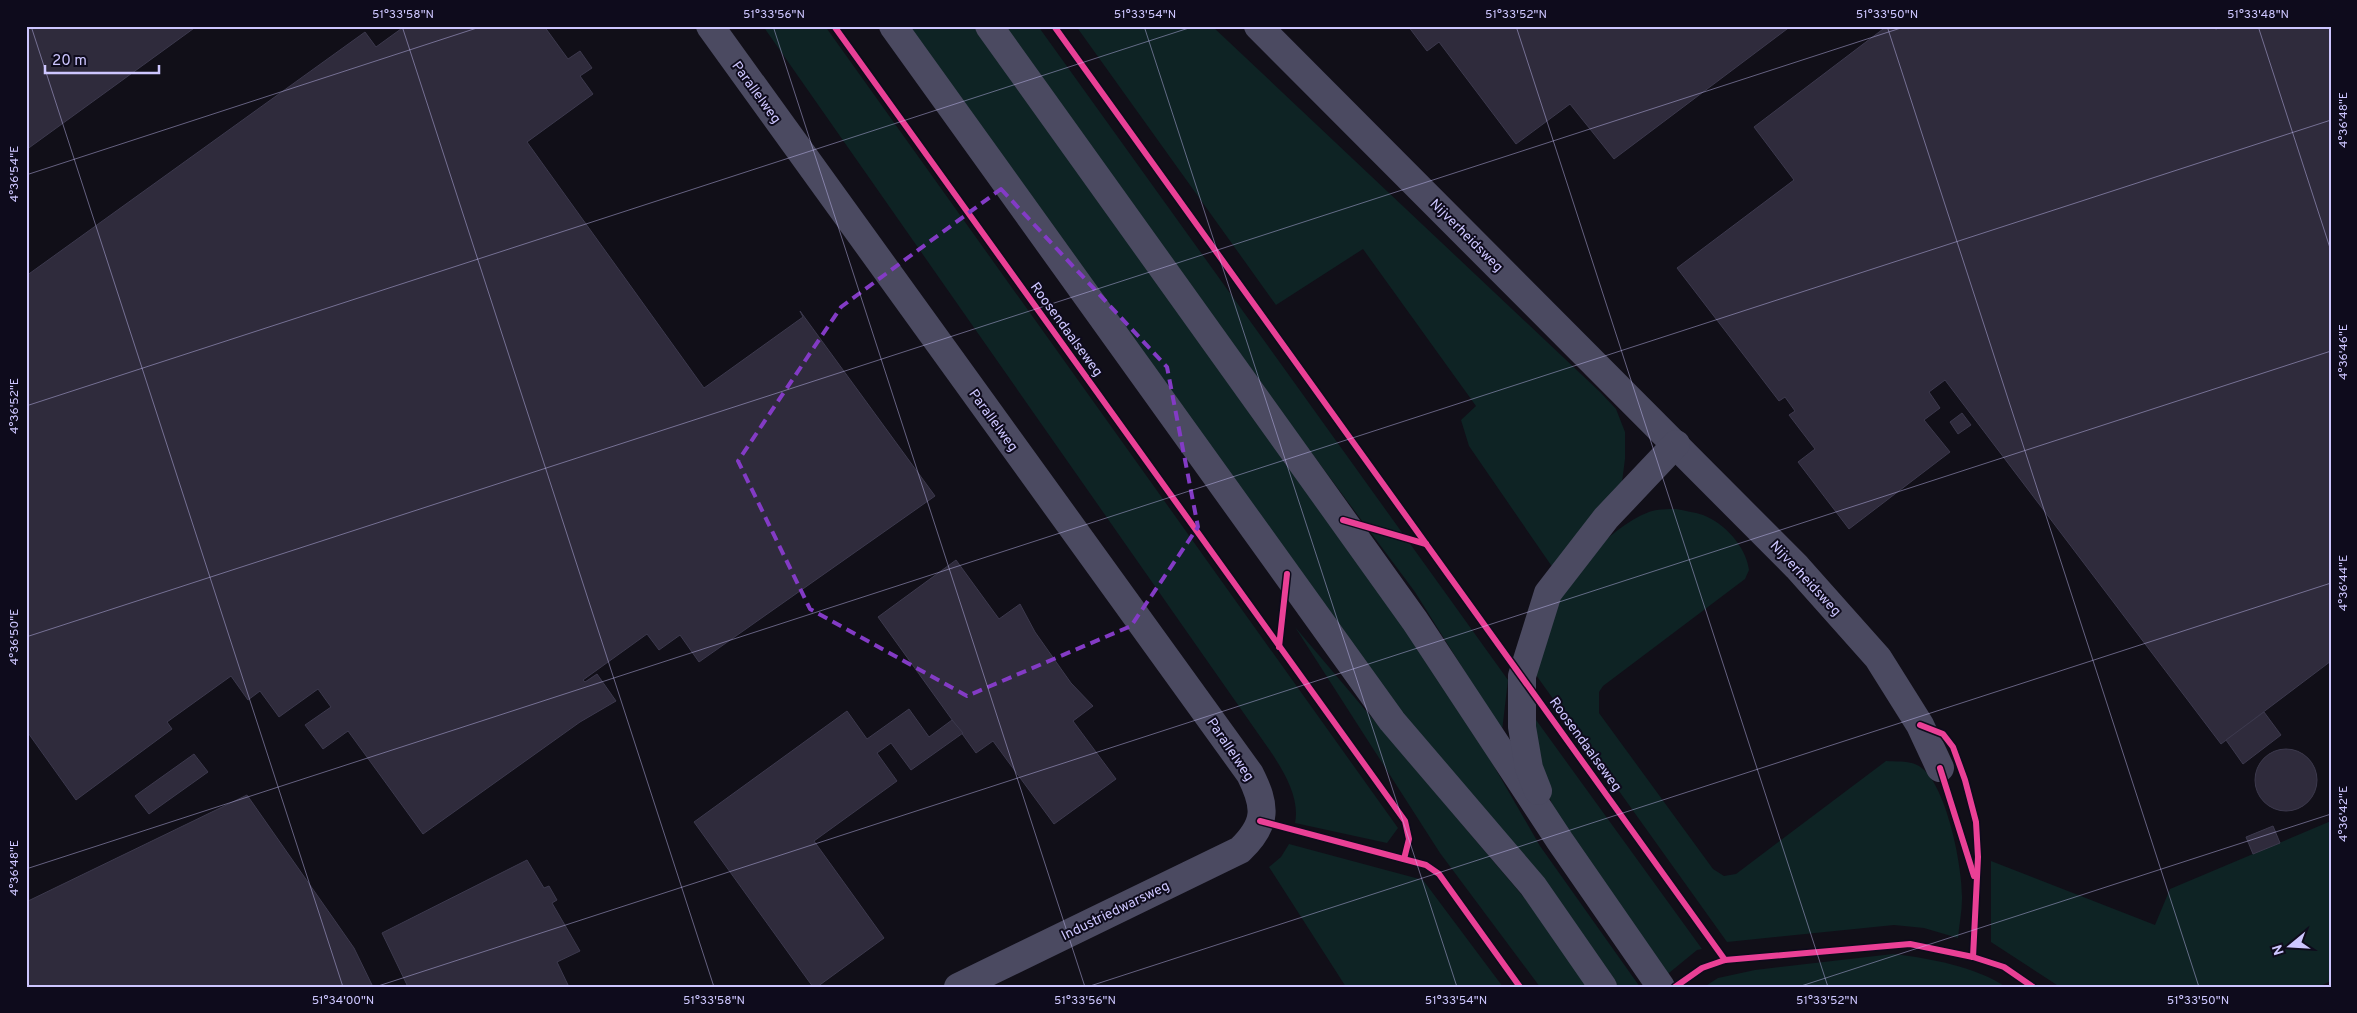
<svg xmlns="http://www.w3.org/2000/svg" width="2357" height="1013" viewBox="0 0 2357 1013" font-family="Overpass,sans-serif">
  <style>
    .green { fill: #0e2324 }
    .building { fill: #2f2b3c; stroke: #3c394d }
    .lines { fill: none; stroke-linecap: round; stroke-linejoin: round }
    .minor { stroke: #4b4a61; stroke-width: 28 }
    .cycleway-casing { stroke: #0e0b1c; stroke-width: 9 }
    .cycleway { stroke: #ea4096; stroke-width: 6 }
    .marked { fill: none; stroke: #833bc5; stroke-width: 4; stroke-dasharray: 10 6; stroke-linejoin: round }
    .ticks { fill: none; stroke: #cdc6ff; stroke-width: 1; stroke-opacity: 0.45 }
    .labels { text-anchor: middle; stroke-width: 4; stroke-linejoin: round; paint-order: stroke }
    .street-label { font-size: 14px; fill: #cdc6ff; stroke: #0e0b1c }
    .neatline { fill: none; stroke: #cdc6ff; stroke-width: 2 }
    .ticks-label { font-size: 12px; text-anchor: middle; fill: #cdc6ff }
  </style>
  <rect width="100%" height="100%" fill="#110f18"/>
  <g class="green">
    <path d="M763,26H825L1398,828L1387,843L1295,823C1300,799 1285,774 1273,755Z"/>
    <path d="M905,26H973L1400,620L1476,735L1540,846L1640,987H1616L1384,692Z"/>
    <path d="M1005,26H1038L1508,680L1502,731L1415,592L1307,447Z"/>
    <path d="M1076,26H1212L1600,392L1616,409L1625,432V459L1622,482L1553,568L1469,446L1461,420L1476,406L1363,249L1276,305Z"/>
    <path d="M1676,509C1685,511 1694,512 1703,515C1724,523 1746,546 1749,570L1745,579L1603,686L1599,692V713L1713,869L1724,876L1736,874L1886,761C1899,762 1913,760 1923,769C1947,789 1963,868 1962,899C1962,912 1959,925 1958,938L1924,928L1894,925L1727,942L1536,675C1539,660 1540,641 1546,626C1562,583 1605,529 1649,512C1657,509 1667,509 1676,509Z"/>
    <path d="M1295,627L1550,928L1589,987H1540L1440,853Z"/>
    <path d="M1531,713L1702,949L1697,950L1664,977L1559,822L1537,765Z"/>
    <path d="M2331,821V981L2318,987H2060L1991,942V861L2155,925L2170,889Z"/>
    <path d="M1289,844L1423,880L1503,987H1346L1269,867L1281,857Z"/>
    <path d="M1893,954C1929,958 1976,967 2006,987H1704L1718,978L1755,970Z"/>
  </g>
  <g class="building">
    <path d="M26,26H197L26,150Z"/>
    <path d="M405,26H544L568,59L580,51L592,68L580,76L593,94L527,142L704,388L803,317L800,311L935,496L699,662L680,635L659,650L647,634L583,680L585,682L597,674L616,701L580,722L423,834L348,731L323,749L305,725L331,707L318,689L279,717L260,691L248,700L231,676L167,722L172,729L76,800L26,730V276L365,32L376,47Z"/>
    <path d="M1408,26H1791L1614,159L1570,104L1516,144L1439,42L1427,51Z"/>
    <path d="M1887,26H2213L2216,30L2220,26H2331V661L2221,744L1945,380L1929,392L1940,408L1924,420L1950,452L1849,529L1798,462L1815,449L1789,415L1795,411L1785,397L1779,401L1677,268L1794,180L1754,127Z"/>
    <path d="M1962,413L1971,425L1958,434L1950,422Z"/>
    <path d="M956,560L999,619L1020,604L1035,632L1071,683L1093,706L1073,721L1116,779L1054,824L993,741L976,753L878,617Z"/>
    <path d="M909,709L929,737L952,720L963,733L911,770L891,743L877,753L897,781L814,841L884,938L817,987H813L694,822L847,711L867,739Z"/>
    <path d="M2264,712L2281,735L2243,764L2226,740Z"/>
    <circle cx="2286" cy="780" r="31"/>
    <path d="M194,754L208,772L149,814L135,796Z"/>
    <path d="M247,795L354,948L373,987H26V902Z"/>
    <path d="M2273,826L2280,843L2253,854L2246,837Z"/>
    <path d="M527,860L544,888L549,886L557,900L552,903L580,951L557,962L569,987H408L382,933Z"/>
  </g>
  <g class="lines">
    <g class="minor">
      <path d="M710,26L1250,774C1266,806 1268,823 1240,850L958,987"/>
      <path d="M893,26L1392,721L1533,886L1603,987"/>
      <path d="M989,26L1415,621L1560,841L1661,987"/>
      <path d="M1258,26L1797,567L1878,658L1920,725L1940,768"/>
      <path d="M1538,791L1529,768L1522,727V676L1548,593L1606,518L1676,444"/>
    </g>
    <g class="cycleway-casing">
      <g id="cycleway">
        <path d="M834,26L1405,821L1409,839L1404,859"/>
        <path d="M1054,26L1725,960"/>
        <path d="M1343,520L1426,544"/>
        <path d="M1279,647L1287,574"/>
        <path d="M1920,725L1943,734L1953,747L1965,780L1976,822L1978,857L1973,957"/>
        <path d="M1940,768L1974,876"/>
        <path d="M1260,821L1426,865L1439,874L1520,987"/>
        <path d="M1675,987L1702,968L1725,960L1910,944L1973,957L2004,967L2033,987"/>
      </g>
    </g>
    <use href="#cycleway" class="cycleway"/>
  </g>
  <path class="marked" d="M1001,189L1167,367L1198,527L1131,626L967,696L810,609L738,461L841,307Z"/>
  <path class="ticks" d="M31,26L343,987M402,26L714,987M773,26L1085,987M1144,26L1457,987M1516,26L1828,987M1887,26L2199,987M2258,26L2331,251M26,175L483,26M26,406L1195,26M26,637L1907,26M26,869L2331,120M375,987L2331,351M1087,987L2331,583M1798,987L2331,814"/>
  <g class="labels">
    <g class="street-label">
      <text transform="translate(757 92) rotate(54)" y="5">Parallelweg</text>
      <text transform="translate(1467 235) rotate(45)" y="5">Nijverheidsweg</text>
      <text transform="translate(1067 329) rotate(54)" y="5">Roosendaalseweg</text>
      <text transform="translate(994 420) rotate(54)" y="5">Parallelweg</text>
      <text transform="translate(1806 578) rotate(47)" y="5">Nijverheidsweg</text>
      <text transform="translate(1586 744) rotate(54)" y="5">Roosendaalseweg</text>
      <text transform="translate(1231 749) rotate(56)" y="5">Parallelweg</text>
      <text transform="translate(1115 910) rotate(-26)" y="5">Industriedwarsweg</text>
    </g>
  </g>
  <rect width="2357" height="1013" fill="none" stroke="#0e0b1c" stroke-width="55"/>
  <g transform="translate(2290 946) rotate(252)" stroke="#0e0b1c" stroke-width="4" paint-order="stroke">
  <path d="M0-4L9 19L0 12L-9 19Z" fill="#cdc6ff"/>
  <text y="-8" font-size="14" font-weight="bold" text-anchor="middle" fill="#cdc6ff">N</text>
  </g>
  <path d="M45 65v8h114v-8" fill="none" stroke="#cdc6ff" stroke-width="2.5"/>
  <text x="52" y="65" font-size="15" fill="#cdc6ff" stroke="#0e0b1c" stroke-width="4" paint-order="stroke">20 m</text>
  <rect x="28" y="28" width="2302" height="958" class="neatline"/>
  <g class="ticks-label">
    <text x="403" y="18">51°33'58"N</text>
    <text x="774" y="18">51°33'56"N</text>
    <text x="1145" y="18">51°33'54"N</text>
    <text x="1516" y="18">51°33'52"N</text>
    <text x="1887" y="18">51°33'50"N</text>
    <text x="2258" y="18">51°33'48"N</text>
    <text transform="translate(2343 120) rotate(-90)" y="4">4°36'48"E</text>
    <text transform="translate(14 174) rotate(-90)" y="4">4°36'54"E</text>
    <text transform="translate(2343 352) rotate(-90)" y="4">4°36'46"E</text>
    <text transform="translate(14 406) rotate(-90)" y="4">4°36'52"E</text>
    <text transform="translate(2343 583) rotate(-90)" y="4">4°36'44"E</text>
    <text transform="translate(14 637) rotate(-90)" y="4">4°36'50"E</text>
    <text transform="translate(2343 814) rotate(-90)" y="4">4°36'42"E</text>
    <text transform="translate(14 868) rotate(-90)" y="4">4°36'48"E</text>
    <text x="343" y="1004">51°34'00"N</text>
    <text x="714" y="1004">51°33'58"N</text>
    <text x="1085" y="1004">51°33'56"N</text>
    <text x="1456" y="1004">51°33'54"N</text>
    <text x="1827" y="1004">51°33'52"N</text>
    <text x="2198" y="1004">51°33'50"N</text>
  </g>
</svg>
